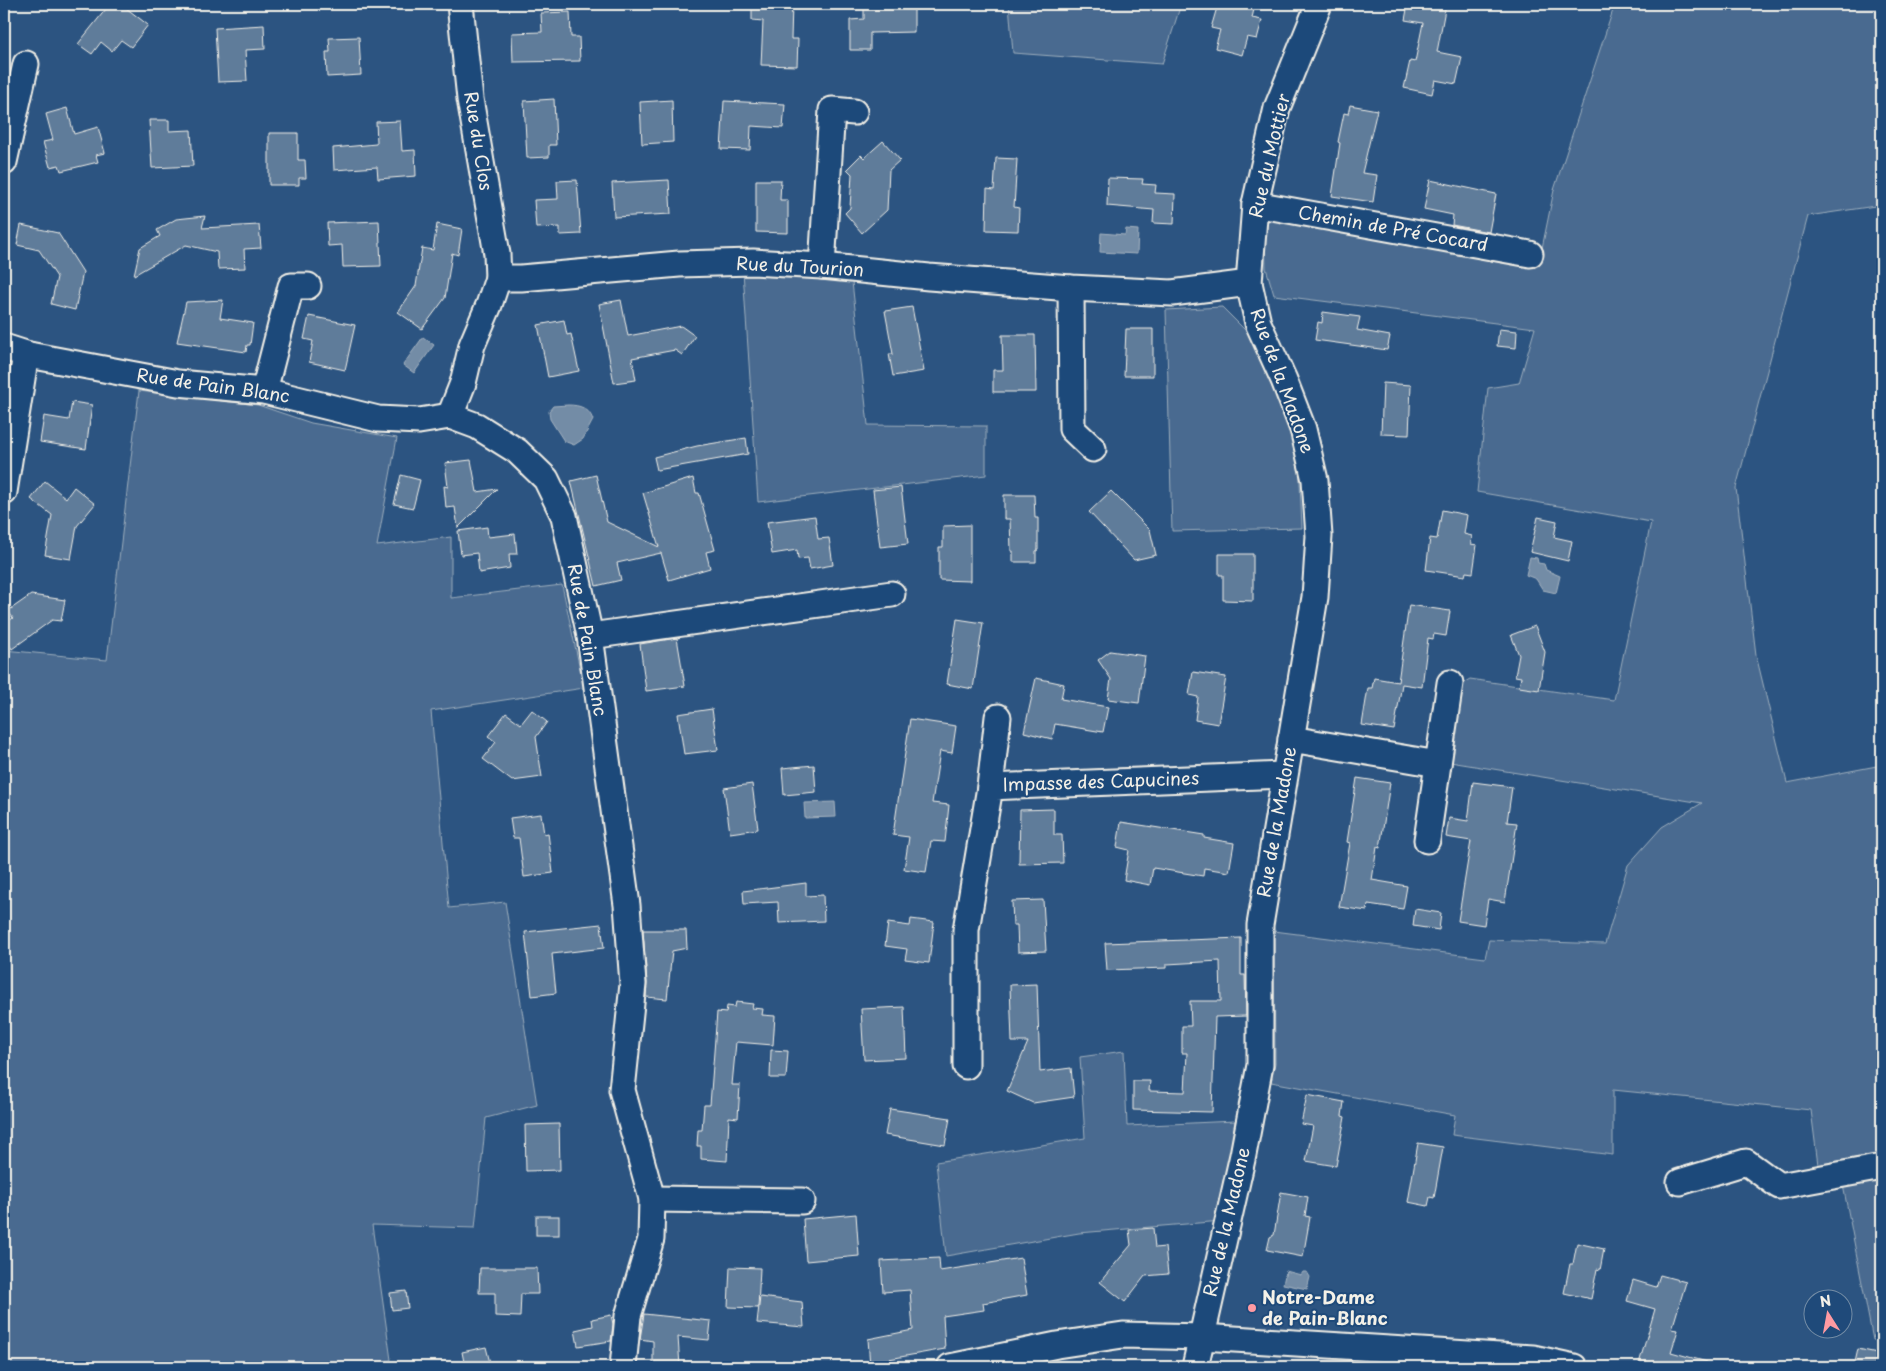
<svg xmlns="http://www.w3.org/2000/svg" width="1886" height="1371" viewBox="0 0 1886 1371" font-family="'Playpen Sans',sans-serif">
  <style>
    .green { fill: #496b90; stroke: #9eaebc }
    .water { fill: #738ca6; stroke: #a7b4c0 }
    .building { fill: #5e7b9a; stroke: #f4f1e8 }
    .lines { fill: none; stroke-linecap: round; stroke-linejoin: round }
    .minor-casing { stroke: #f4f1e8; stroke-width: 29 }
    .minor { stroke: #1f4a7a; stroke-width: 25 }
    .poi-dot { fill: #ff9aa2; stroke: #1f4a7a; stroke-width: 2 }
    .labels { text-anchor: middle; stroke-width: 4; stroke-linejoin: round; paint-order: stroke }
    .street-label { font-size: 18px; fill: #f4f1e8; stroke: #1f4a7a }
    .poi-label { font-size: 18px; font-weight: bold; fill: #f4f1e8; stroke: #1f4a7a; text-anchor: start }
  </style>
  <rect width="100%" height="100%" fill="#2c5481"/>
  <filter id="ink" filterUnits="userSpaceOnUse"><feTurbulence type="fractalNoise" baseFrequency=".02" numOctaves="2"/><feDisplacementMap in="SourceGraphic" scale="10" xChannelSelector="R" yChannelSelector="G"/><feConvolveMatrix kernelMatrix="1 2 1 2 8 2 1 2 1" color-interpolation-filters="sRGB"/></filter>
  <g filter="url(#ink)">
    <g class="green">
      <path d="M1009,4H1181L1162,64L1013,53Z"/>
      <path d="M1586,4H1882V205L1808,216L1736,488L1756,655L1787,783L1882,765V1153L1818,1165L1811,1110L1613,1090V1155L1452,1135L1455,1115L1271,1082L1275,1063L1274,931L1485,958L1489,940L1605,944L1628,865L1662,827L1702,803L1444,761L1456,687L1470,679L1614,700L1651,522L1477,492L1488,388L1519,383L1535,328L1274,295L1266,268L1264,214L1540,258L1554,190L1613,10Z"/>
      <path d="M743,271L852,282L868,425L986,426V475L758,502Z"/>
      <path d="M1222,307L1248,333L1279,403L1299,460L1302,528L1172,531L1166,310Z"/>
      <path d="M139,391L258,405L311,423L397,438L377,546L451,537V598L562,585L584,688L431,711L449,908L505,902L537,1105L486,1118L475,1228L372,1225L391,1360L359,1367H4V650L107,660Z"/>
      <path d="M1124,1051L1127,1126L1235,1121L1222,1221L1079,1233L946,1256L936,1162L1085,1138L1080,1057Z"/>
      <path d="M1882,1178V1341L1873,1340L1843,1185Z"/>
    </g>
    <g class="water">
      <path d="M1126,229L1138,230L1137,254L1100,252L1101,233L1125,235Z"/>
      <path d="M423,337L434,345L414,373L403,365Z"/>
      <path d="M568,405C580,405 589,408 593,420L583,439L574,445L564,441L550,419L549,411L553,406Z"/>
      <path d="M1530,557L1537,558L1538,563L1544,564L1546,570L1560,576L1556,593L1543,590L1536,579L1526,575Z"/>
      <path d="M835,802L836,817L805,818L804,803Z"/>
      <path d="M1286,1271L1301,1275L1303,1272H1307L1310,1277L1307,1289L1283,1284Z"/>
    </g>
    <g class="building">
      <path d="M110,4H121L148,25L131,47L121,40L112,51L101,42L92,54L78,44Z"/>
      <path d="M752,4H792L791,39H798L797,66L761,65L763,21L752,20Z"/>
      <path d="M864,4H914V32L870,33V50H850V20L864,19Z"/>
      <path d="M1218,4H1235L1254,9L1252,18L1262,20L1257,39L1247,37L1242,55L1215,48L1220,30L1211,28Z"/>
      <path d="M1408,4H1446L1437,52L1462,57L1456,84L1435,80L1432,94L1404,88L1410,61L1415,62L1423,23L1405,20Z"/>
      <path d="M570,12L571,37H579L580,61L513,62L512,33L542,32L541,13Z"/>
      <path d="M264,25L265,49L245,50L247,81L218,82L215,28Z"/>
      <path d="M359,37L361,75L327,77L326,52H330L329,38Z"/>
      <path d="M554,99L556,145H549V157L527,158L524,101Z"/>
      <path d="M672,100L673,142L642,144L640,102Z"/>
      <path d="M724,101L785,104L783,128L751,126L750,150L721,149Z"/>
      <path d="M1350,105L1377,110L1362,173L1377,175L1373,202L1332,196L1340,143L1338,142L1344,113L1348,114Z"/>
      <path d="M67,108L74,134L98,127L105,153L96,155L98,162L61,171L59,165L50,167L43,142L53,140L46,114Z"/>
      <path d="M149,120H169V131L191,130L193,166L152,168Z"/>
      <path d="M400,121L402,151L415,150L416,176L378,179L377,167L334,170L333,148L376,144L377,142L376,122Z"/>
      <path d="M269,133H298V160H305L306,178H299V185H269Z"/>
      <path d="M883,141L900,160L889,170L887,210L862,233L845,213L850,208L852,174L847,169L861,155L864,158Z"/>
      <path d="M996,158L1017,159L1014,207L1019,208L1018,231L986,230L987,189L994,190Z"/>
      <path d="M1108,178L1143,179L1142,184L1156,185L1155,193L1175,194L1174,224L1153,223L1154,210L1107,206Z"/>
      <path d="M577,180L581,234L560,235V227L536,228L534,200L558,199L557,181Z"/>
      <path d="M669,180L671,214L614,217L612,183Z"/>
      <path d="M756,180H781L780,200H788V233L756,232Z"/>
      <path d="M1430,180L1496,194L1489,232L1452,225L1453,215L1424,209Z"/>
      <path d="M205,216L202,228L259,225L261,248L244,249L245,268L218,269L217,252L186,245L134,275L140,248L160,236L157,230L176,219Z"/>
      <path d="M379,221L381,266L343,267L342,245L328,246L327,223Z"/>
      <path d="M437,224L462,229L458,255L452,253L445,298L422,329L398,312L416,286L422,248L433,250Z"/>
      <path d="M21,225L58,233L83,272L75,310L51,304L57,277L39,250L17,245Z"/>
      <path d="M223,300L220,318L253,323L250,345H247L246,352L177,342L186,302Z"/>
      <path d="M621,300L628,336L681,326L695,336L682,355L675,350L632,358L636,380L614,383L599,304Z"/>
      <path d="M912,307L924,371L893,376L889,354H893L885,311Z"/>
      <path d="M1323,312L1360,317L1357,330L1390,336L1387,350L1315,340L1318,322L1322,323Z"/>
      <path d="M309,316L355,325L345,370L309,362L313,341L304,339Z"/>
      <path d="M564,320L567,335L571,334L579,371L548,377L538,325Z"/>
      <path d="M1126,329H1153V376H1124Z"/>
      <path d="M1499,329L1517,331L1516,348L1497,346Z"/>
      <path d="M1002,335H1035L1036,392H993V370H1003Z"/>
      <path d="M1383,383L1411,385L1409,435L1381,434Z"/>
      <path d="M72,402L92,405L86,449L40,442L44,416L69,420Z"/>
      <path d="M746,438L748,454L657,470L654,457L697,446Z"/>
      <path d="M471,460L477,492L497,489L458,528L455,507L446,508L444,486L448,487L445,463Z"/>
      <path d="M401,475L420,480L413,508L394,504Z"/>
      <path d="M596,475L607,522L659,547L643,493L693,478L696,493H699L715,550L706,552L710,568L669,580L661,553L617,563L621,580L596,586L571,481Z"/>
      <path d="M45,481L66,498L74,487L95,504L77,526L71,559L45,555L52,515L31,499Z"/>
      <path d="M901,487L908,544L880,547L873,490Z"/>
      <path d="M1111,491L1150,530L1156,555L1134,560L1089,512Z"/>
      <path d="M1004,495H1034L1035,518H1038V550L1036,551V562H1013V551H1011L1010,519H1004Z"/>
      <path d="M1442,510L1467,515L1464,534L1472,536L1471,544L1477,545L1473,573L1466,572L1465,576L1426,570L1430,538L1437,539Z"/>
      <path d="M815,516L818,539L829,538L833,565L810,569L808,558L798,559L797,550L772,554L767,522Z"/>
      <path d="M1538,517L1557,521L1554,537L1572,541L1568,561L1530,552Z"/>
      <path d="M970,525V581L939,580V547H943V526Z"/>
      <path d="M487,527L488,537L515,534L517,554H509L510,568L479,573L477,553L461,555L458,531Z"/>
      <path d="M1219,554H1253V601L1223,600V575H1219Z"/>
      <path d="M31,595L65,600L61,621L52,620L12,649L4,637V624L13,618L8,611Z"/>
      <path d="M1409,605L1450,611L1446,636L1434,634L1433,639L1428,638L1422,687L1402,684L1394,730L1362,725L1368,688H1372L1374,678L1398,682Z"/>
      <path d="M957,619L983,623L973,689L947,684Z"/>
      <path d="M1535,626L1545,652L1539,690L1519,687L1521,677L1515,676L1519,655L1511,635Z"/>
      <path d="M677,638L685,686L646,691L640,644Z"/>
      <path d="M1110,651L1145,656L1139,703L1108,699L1111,679L1098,660Z"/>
      <path d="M1193,672L1226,677L1218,724L1195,720L1198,697L1189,695Z"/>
      <path d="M1036,678L1064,684L1061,699L1108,707L1103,732L1055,724L1052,739L1024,732Z"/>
      <path d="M712,709L718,750L684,754L678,714Z"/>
      <path d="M532,710L547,722L536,737L542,777L512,781L483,759L496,742L488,736L506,713L521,724Z"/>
      <path d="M910,719L956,726L952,753L940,751L932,803L949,805L945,842L931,841L926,872L904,869L909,837L893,835Z"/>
      <path d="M814,765L816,792L784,795L782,768Z"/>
      <path d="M1357,778L1390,783L1380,848L1377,847L1372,880L1407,886L1403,909L1368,904L1367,911L1339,907L1350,843L1347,842Z"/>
      <path d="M1473,782L1512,787L1507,822L1517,823L1505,902L1488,899L1484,925L1458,921L1471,841L1446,837L1449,818L1468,821Z"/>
      <path d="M752,784L758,829L730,833L724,788Z"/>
      <path d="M1054,809V835H1062L1063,863L1019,864L1020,810Z"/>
      <path d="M541,814L544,834L548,833L553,873L524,877L519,838H513L510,818Z"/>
      <path d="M1121,822L1204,835V838L1234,843L1229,872L1204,868L1203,876L1153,868L1150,885L1124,880L1129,850L1117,847Z"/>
      <path d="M806,883V896L823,895L824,921L779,923L778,902L744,904L743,891Z"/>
      <path d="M1043,900L1046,951L1018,952L1017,925H1013L1012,901Z"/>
      <path d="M1415,909L1441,913L1439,930L1413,926Z"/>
      <path d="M911,919L934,922L929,963L905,960L907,949L885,946L888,923L910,926Z"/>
      <path d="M601,924L604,948L552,954L556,993L532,996L525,932Z"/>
      <path d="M643,930H686L687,948L672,951L667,999L646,997L647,983Z"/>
      <path d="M1241,938V975H1245L1246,1016L1215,1017L1212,1112L1133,1110V1081H1150L1149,1091L1185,1092L1187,1053H1182V1026H1191L1190,1001H1221L1220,961L1167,964V968L1107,970L1105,943Z"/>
      <path d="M1037,984L1040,1072L1071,1068L1074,1097L1033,1103L1007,1091L1028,1042H1012L1010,985Z"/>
      <path d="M736,1002L753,1004L752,1008L763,1009L762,1015L775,1016L773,1045L736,1042L732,1085H740L738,1118L729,1117L727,1161L701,1159V1146H697L698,1130H702L704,1105H710L717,1012L726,1013L727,1006L735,1007Z"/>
      <path d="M904,1007L906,1058L864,1060L861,1009Z"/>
      <path d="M771,1050L788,1051L786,1078H770Z"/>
      <path d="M1307,1095L1344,1102L1342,1116L1345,1117L1336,1166L1306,1161L1313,1126L1301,1124Z"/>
      <path d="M890,1109L950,1118L945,1145L885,1135Z"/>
      <path d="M559,1124L560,1170L526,1171L525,1125Z"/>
      <path d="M1418,1143L1443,1147L1434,1198L1430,1197L1428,1206L1408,1202Z"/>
      <path d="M1281,1192L1308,1197L1305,1216L1310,1217L1303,1257L1267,1250L1270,1237L1274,1235Z"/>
      <path d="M856,1214L859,1256L806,1261L803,1219Z"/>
      <rect x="536" y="1216" width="23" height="19"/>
      <path d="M1153,1228L1155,1248L1165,1247L1168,1274L1145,1276L1125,1302L1100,1282L1131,1245L1129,1230Z"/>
      <path d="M1577,1243L1604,1249L1600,1270L1597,1269L1591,1299L1564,1293L1570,1264H1573Z"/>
      <path d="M939,1258L940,1271L1021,1258L1027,1295L983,1303L984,1310L943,1316L945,1349L889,1359L890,1362L870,1366L868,1339L913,1330L910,1290L883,1292L881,1261Z"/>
      <path d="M730,1267L760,1268L758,1308L728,1307Z"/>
      <path d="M480,1268H537L538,1294H521L520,1317L495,1316V1293H479Z"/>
      <path d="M1660,1275L1686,1282L1672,1329L1678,1330L1671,1352L1707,1362L1706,1367H1638L1655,1309L1627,1301L1633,1280L1656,1287Z"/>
      <path d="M406,1291L408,1308L392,1310L390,1293Z"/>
      <path d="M760,1297L802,1302L804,1327L757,1323Z"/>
      <path d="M644,1314L711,1321L709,1340L678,1337L680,1367H653V1341L640,1339Z"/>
      <path d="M611,1315L613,1324L611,1341L578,1346L575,1330L593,1326L592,1319Z"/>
      <path d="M486,1347L491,1367H465L462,1352Z"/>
      <path d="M1858,1349L1882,1354V1367H1854Z"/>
    </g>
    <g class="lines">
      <g class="minor-casing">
        <g id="minor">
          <path d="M460,4L470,99L497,254L498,278"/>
          <path d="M4,162L26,64"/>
          <path d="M1255,204L1530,254"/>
          <path d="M822,266L832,110L854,112"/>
          <path d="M1071,288L1072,429L1093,449"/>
          <path d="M4,347L29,355L178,383L264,391L378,419L419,421L450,416L477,426L517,451L546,479L564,516L590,636L627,905L633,984L622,1090L652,1199L651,1239L628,1316L623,1367"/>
          <path d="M264,391L291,286H308"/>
          <path d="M450,416L463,383L472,345L489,305L498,278H521L679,264L753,262L822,266L929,277L1071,288L1172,293L1249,283"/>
          <path d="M4,492L24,366L29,355"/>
          <path d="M590,636L892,594"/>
          <path d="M1291,739L1438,764L1450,683"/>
          <path d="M990,787L998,717"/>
          <path d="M1427,840L1438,764"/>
          <path d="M966,1066V930L990,787L1284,775"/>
          <path d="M1680,1182L1746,1162L1779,1186L1882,1167"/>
          <path d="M652,1199L802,1201"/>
          <path d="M950,1367L1057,1345L1123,1335L1202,1337L1533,1358L1574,1367"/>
          <path d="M1195,1367L1243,1155L1260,1065V925L1315,597L1319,536L1315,480L1303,429L1284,380L1258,323L1249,283L1255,204L1277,108L1319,4"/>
        </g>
      </g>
      <use href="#minor" class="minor"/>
    </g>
  </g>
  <circle class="poi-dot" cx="1252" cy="1308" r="5"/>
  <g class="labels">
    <g class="street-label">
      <text transform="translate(478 141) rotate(81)" y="6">Rue du Clos</text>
      <text transform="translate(1270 156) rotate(-77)" y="6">Rue du Mottier</text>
      <text transform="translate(1393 229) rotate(10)" y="6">Chemin de Pré Cocard</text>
      <text transform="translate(800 267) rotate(3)" y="6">Rue du Tourion</text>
      <text transform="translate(1282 381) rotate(70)" y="6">Rue de la Madone</text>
      <text transform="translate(213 386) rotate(8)" y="6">Rue de Pain Blanc</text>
      <text transform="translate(587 640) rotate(80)" y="6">Rue de Pain Blanc</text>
      <text transform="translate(1101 782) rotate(-2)" y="6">Impasse des Capucines</text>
      <text transform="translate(1277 822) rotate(-80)" y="6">Rue de la Madone</text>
      <text transform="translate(1227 1222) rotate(-77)" y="6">Rue de la Madone</text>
    </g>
    <g class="poi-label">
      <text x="1262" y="1304">Notre-Dame<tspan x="1262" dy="21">de Pain-Blanc</tspan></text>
    </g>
  </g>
  <rect width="1886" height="1371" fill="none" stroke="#1f4a7a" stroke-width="20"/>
  <rect x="10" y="10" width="1866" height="1351" fill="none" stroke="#f4f1e8" stroke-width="2" filter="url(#ink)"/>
  <g transform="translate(1828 1314) rotate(349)"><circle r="24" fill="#1f4a7a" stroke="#748da6"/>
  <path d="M0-4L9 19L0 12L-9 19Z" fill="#ff9aa2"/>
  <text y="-8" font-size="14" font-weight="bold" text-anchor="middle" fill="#f4f1e8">N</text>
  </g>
</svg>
